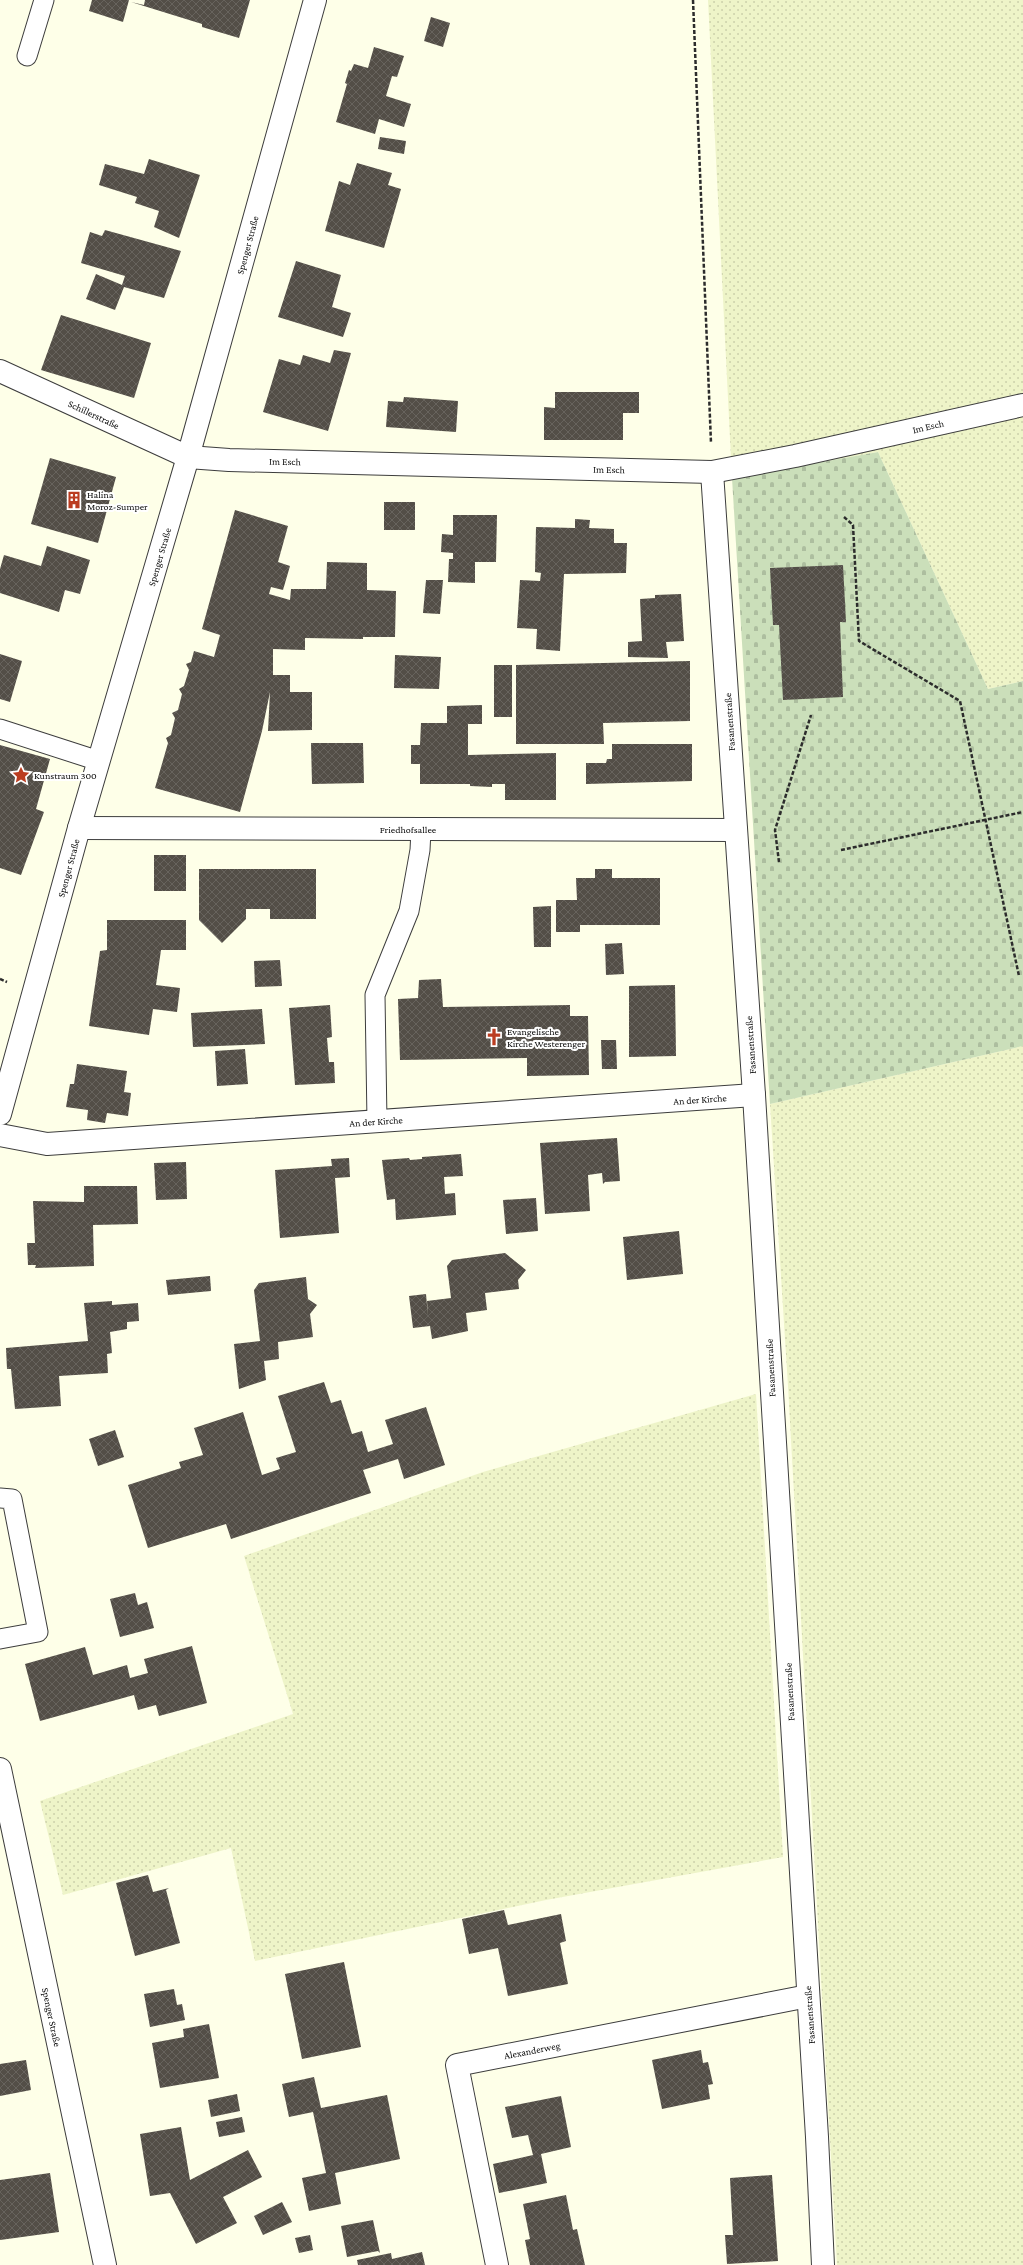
<svg xmlns="http://www.w3.org/2000/svg" width="1023" height="2265" viewBox="0 0 1023 2265" font-family="'Crimson Pro',serif">
  <style>
    .farmland { fill: url(#farmland-dots) }
    .cemetery { fill: url(#cemetery-stones) }
    .building { fill: url(#building-cross-hatch) }
    .lines { fill: none; stroke-linecap: round; stroke-linejoin: round }
    .service-casing { stroke: #3d3d3d; stroke-width: 21 }
    .minor-casing { stroke: #3d3d3d; stroke-width: 24 }
    .tertiary-casing { stroke: #3d3d3d; stroke-width: 24 }
    .path { stroke: #2c2c2c; stroke-width: 2.5; stroke-dasharray: 4 2; stroke-linecap: butt }
    .service { stroke: #fff; stroke-width: 19 }
    .minor { stroke: #fff; stroke-width: 22 }
    .tertiary { stroke: #fff; stroke-width: 22 }
    .labels { text-anchor: middle; stroke-width: 4; stroke-linejoin: round; paint-order: stroke }
    .street-label { font-size: 10px; fill: #0a0a0a; stroke: #fff }
    .poi-label { font-size: 10px; fill: #0a0a0a; stroke: #fff; text-anchor: start }
  </style>
  <defs>
    <pattern id="farmland-dots" width="8" height="8" patternUnits="userSpaceOnUse"><rect width="8" height="8" fill="#eef4c8"/><path d="M2 2h.1M6 6h.1" fill="none" stroke="#cbd0aa" stroke-width="1.8" stroke-linecap="round"/></pattern>
    <pattern id="cemetery-stones" width="16" height="16" patternUnits="userSpaceOnUse"><rect width="16" height="16" fill="#cbdfba"/><path d="M2 7V4a2 2 0 0 1 4 0v3zM10 15v-3a2 2 0 0 1 4 0v3z" fill="#adbe9f"/></pattern>
    <pattern id="building-cross-hatch" width="8" height="8" patternUnits="userSpaceOnUse"><rect width="8" height="8" fill="#534e47"/><path d="M0 0l8 8M0 8l8-8" fill="none" stroke="#67635d"/></pattern>
  </defs>
  <rect width="100%" height="100%" fill="#feffe8"/>
  <g class="farmland">
    <path d="M708,0H1023V681L988,689L878,452L732,478Z"/>
    <path d="M1023,1046V2265H837L788,1386L770,1104Z"/>
    <path d="M756,1394L783,1857L546,1900L255,1961L231,1848L63,1895L40,1801L293,1714L244,1556L483,1472Z"/>
  </g>
  <path class="cemetery" d="M878,452L988,689L1023,681V1046L770,1104L732,478Z"/>
  <g class="building">
    <path d="M92,0H129L123,22L89,11Z"/>
    <path d="M145,0H250L239,38L202,27V24L131,2L144,5Z"/>
    <path d="M431,17L450,23L443,47L424,41Z"/>
    <path d="M374,47L404,56L397,77L392,76L386,96L411,104L404,127L379,119L375,134L336,122L347,84L345,83L349,70L351,71L354,64L368,68Z"/>
    <path d="M380,137L406,141L404,154L378,149Z"/>
    <path d="M149,159L200,175L179,238L154,227L159,211L135,203L137,197L99,185L105,164L144,174Z"/>
    <path d="M357,163L392,173L388,185L401,189L384,248L325,231L339,181L350,185Z"/>
    <path d="M105,230L181,251L164,298L124,287L115,310L86,299L96,274L122,285L125,276L81,263L90,232L102,236Z"/>
    <path d="M296,261L341,275L332,307L351,313L343,337L278,317Z"/>
    <path d="M61,315L151,343L134,398L41,370Z"/>
    <path d="M334,350L351,353L328,431L263,412L279,359L300,365L303,355L330,363Z"/>
    <path d="M555,392H639V413H623V440H544V407L555,408Z"/>
    <path d="M404,397L458,401L456,432L386,427L388,401L403,402Z"/>
    <path d="M50,458L116,477L98,543L31,524Z"/>
    <rect x="384" y="502" width="31" height="28"/>
    <path d="M235,510L288,526L278,562L290,566L283,590L271,587L269,594L290,600L291,589H326L327,562L367,563V590L396,591L395,637H363V639L305,638V650L273,649V675H290V692H312V730L268,731L270,692L262,731L240,812L155,788L168,743L166,738L171,735L175,718L172,713L178,710L182,694L179,689L184,686L189,670L186,664L191,662L194,651L214,657L220,635L202,629Z"/>
    <path d="M453,515H497L496,562H475V583L448,582L449,559H453V553L441,552L442,534L453,535Z"/>
    <path d="M575,519L590,520L589,528L614,529V543H627L626,573L564,574L560,651L536,649L537,629L517,628L520,580L540,581L541,573L535,572L536,527L575,528Z"/>
    <path d="M47,546L90,560L80,594L65,590L59,612L0,593V569L4,555L41,566Z"/>
    <path d="M843,565L846,622H840L843,697L783,700L779,625H773L770,568Z"/>
    <path d="M426,580H443L440,614L423,613Z"/>
    <path d="M681,594L684,641L666,642L668,658L628,657V642L642,641L640,599L655,598V595Z"/>
    <path d="M0,654L22,661L10,702L0,699Z"/>
    <path d="M395,655L441,657L439,689L394,688Z"/>
    <path d="M690,661V721L603,723L604,744H516V665Z"/>
    <rect x="494" y="665" width="18" height="52"/>
    <path d="M482,705V724H468V755L556,753V800H505V784H492V787L470,786V784H420V764H411V745H420L421,723H447V706Z"/>
    <path d="M311,743H363L364,783L312,784Z"/>
    <path d="M612,744H692V781L586,784V763H606L607,759H612Z"/>
    <path d="M0,745L50,759L36,809L44,812L21,875L0,868Z"/>
    <rect x="154" y="855" width="32" height="36"/>
    <path d="M199,869H316V919H270V909H246V919L222,943L199,920Z"/>
    <path d="M595,869H612V878H660V925H580V932H556V900H577L576,878H595Z"/>
    <path d="M551,906V947H534L533,907Z"/>
    <path d="M107,920H186V950H161L156,985L180,988L177,1012L153,1009L149,1035L89,1026L100,951L107,950Z"/>
    <path d="M622,943L624,974L606,975L605,944Z"/>
    <path d="M280,960L282,986L255,987L254,961Z"/>
    <path d="M441,979L443,1007L570,1005V1016H588L589,1075L527,1076V1058L400,1060L398,999L418,998L419,980Z"/>
    <path d="M675,985L676,1056L629,1057V986Z"/>
    <path d="M330,1005L332,1037L327,1038L329,1062H334L335,1083L295,1085L289,1008Z"/>
    <path d="M262,1009L265,1044L193,1047L191,1013Z"/>
    <path d="M601,1040H616L617,1069H602Z"/>
    <path d="M245,1049L248,1084L217,1086L215,1051Z"/>
    <path d="M77,1064L127,1071L124,1092L131,1093L128,1116L107,1113L105,1123L87,1120L88,1110L66,1107L70,1084H74Z"/>
    <path d="M617,1138L620,1181L605,1182L603,1184L602,1173L588,1175L590,1211L545,1214L540,1143Z"/>
    <path d="M461,1154L463,1176L444,1177L445,1194L455,1193L456,1215L396,1220L395,1199L387,1200L382,1160L409,1158L410,1160L422,1159V1157Z"/>
    <path d="M349,1158L350,1177L335,1178L339,1233L280,1238L275,1170L332,1166L331,1159Z"/>
    <path d="M186,1162L187,1199L156,1200L154,1163Z"/>
    <path d="M84,1186H137L138,1224L93,1225L94,1266L35,1268L36,1265H28L27,1243H35L33,1201L84,1202Z"/>
    <path d="M536,1198L538,1231L506,1234L503,1200Z"/>
    <path d="M679,1231L683,1274L627,1280L623,1237Z"/>
    <path d="M505,1253L526,1270L518,1280L519,1289L485,1293L487,1310L466,1313L468,1331L432,1339L430,1326L413,1328L409,1296L426,1294L428,1316L427,1301L451,1298L447,1266L452,1260Z"/>
    <path d="M210,1276L211,1291L168,1295L166,1280Z"/>
    <path d="M306,1277L308,1299L317,1305L310,1314L313,1337L278,1342L279,1359L264,1361L266,1380L239,1389L234,1344L260,1341L254,1290L259,1283Z"/>
    <path d="M112,1301V1305L138,1303L139,1321L127,1322V1329L110,1332L112,1353L107,1354L108,1373L59,1376L61,1406L15,1409L11,1369H7L6,1348L88,1341L84,1303Z"/>
    <path d="M324,1382L331,1403L341,1400L352,1434L362,1431L368,1452L393,1444L385,1420L426,1407L445,1465L404,1479L398,1459L363,1470L371,1493L231,1539L226,1524L148,1548L128,1485L181,1468L179,1462L203,1455L194,1428L243,1412L262,1475L280,1469L276,1458L296,1452L278,1396Z"/>
    <path d="M115,1430L124,1457L98,1466L89,1439Z"/>
    <path d="M135,1593L138,1605L147,1602L154,1628L120,1637L110,1599Z"/>
    <path d="M192,1646L207,1703L159,1716L156,1705L138,1710L134,1695L40,1721L25,1664L85,1647L93,1675L127,1665L130,1678L148,1673L144,1659Z"/>
    <path d="M148,1875L153,1892L169,1888L166,1890L180,1943L135,1956L116,1883Z"/>
    <path d="M504,1910L508,1925L561,1914L566,1941L560,1943L568,1984L508,1996L498,1948L469,1954L462,1919Z"/>
    <path d="M344,1962L361,2047L302,2059L285,1974Z"/>
    <path d="M174,1989L177,2005L182,2004L185,2020L150,2027L144,1994Z"/>
    <path d="M209,2024L219,2078L160,2088L152,2043L184,2037L183,2029Z"/>
    <path d="M701,2050L703,2063L708,2062L713,2084L708,2085L710,2099L662,2109L652,2060Z"/>
    <path d="M26,2060L31,2090L0,2096V2064Z"/>
    <path d="M314,2077L321,2108L387,2095L400,2159L335,2173L341,2204L309,2211L302,2178L326,2173L313,2112L289,2117L282,2084Z"/>
    <path d="M237,2094L240,2111L211,2117L208,2100Z"/>
    <path d="M561,2096L571,2147L541,2154L547,2183L499,2193L493,2164L533,2155L528,2135L512,2138L505,2107Z"/>
    <path d="M242,2117L245,2132L219,2137L216,2122Z"/>
    <path d="M181,2127L190,2180L248,2150L262,2177L223,2197L237,2223L196,2244L170,2193L150,2196L140,2134Z"/>
    <path d="M50,2173L59,2232L0,2240V2180Z"/>
    <path d="M772,2175L778,2261L727,2264L725,2235H733L730,2178Z"/>
    <path d="M566,2195L573,2230L577,2229L585,2265H530L525,2240L530,2239L523,2204Z"/>
    <path d="M282,2202L292,2222L263,2235L254,2216Z"/>
    <path d="M373,2220L380,2253L378,2251L347,2257L341,2226Z"/>
    <path d="M310,2235L313,2250L299,2253L295,2238Z"/>
    <path d="M422,2252L425,2265H358L357,2260L391,2253L392,2259Z"/>
  </g>
  <g class="lines">
    <g class="service-casing">
      <g id="service">
        <path d="M27,56L44,0"/>
        <path d="M0,729L99,761"/>
        <path d="M377,1121L375,995L409,911L420,850L421,830"/>
        <path d="M0,1498L12,1499L38,1632L0,1639"/>
      </g>
    </g>
    <g class="minor-casing">
      <g id="minor">
        <path d="M0,371L188,457L229,460L712,472L795,456L1023,405"/>
        <path d="M712,472L754,1095L817,2137L823,2265"/>
        <path d="M79,828L736,830"/>
        <path d="M0,1135L47,1144L754,1095"/>
        <path d="M497,2265L457,2065L808,1996"/>
      </g>
    </g>
    <g class="tertiary-casing">
      <g id="tertiary">
        <path d="M0,1114L79,828L188,457L315,0"/>
        <path d="M0,1769L105,2265"/>
      </g>
    </g>
    <g class="path">
      <path d="M693,0L711,443"/>
      <path d="M844,517L853,525L859,641L960,701L1019,976"/>
      <path d="M841,850L1023,812"/>
      <path d="M779,862L775,830L811,715"/>
      <path d="M0,979L7,982"/>
    </g>
    <use href="#service" class="service"/>
    <use href="#minor" class="minor"/>
    <use href="#tertiary" class="tertiary"/>
  </g>
  <defs>
    <g id="building-bare" transform="scale(1.38)"><path d="M-4-6H4V6H1V3H-1V6H-4ZM-2.5-4.3h1.7v1.8h-1.7ZM.8-4.3h1.7v1.8H.8ZM-2.5-1h1.7V.8h-1.7ZM.8-1h1.7V.8H.8Z" fill="#bb3d21" stroke="#fff" stroke-width="2.5" paint-order="stroke"/></g>
    <g id="sight-bare" transform="scale(1.38)"><path d="M0-6L1.8-2.2L6-1.7L2.9 1.2L3.7 5.4L0 3.3L-3.7 5.4L-2.9 1.2L-6-1.7L-1.8-2.2Z" fill="#bb3d21" stroke="#fff" stroke-width="2.5" paint-order="stroke"/></g>
    <g id="church-bare" transform="scale(1.38)"><path d="M-1.2-6h2.4v3.5h3.3v2.4h-3.3V6h-2.4V-.1h-3.3v-2.4h3.3Z" fill="#bb3d21" stroke="#fff" stroke-width="2.5" paint-order="stroke"/></g>
  </defs>
  <g fill-rule="evenodd">
    <use href="#building-bare" x="74" y="500"/>
    <use href="#sight-bare" x="21" y="775"/>
    <use href="#church-bare" x="494" y="1037"/>
  </g>
  <g class="labels">
    <g class="street-label">
      <text transform="translate(247 245) rotate(-75)" y="4">Spenger Straße</text>
      <text transform="translate(94 414) rotate(25)" y="4">Schillerstraße</text>
      <text transform="translate(928 426) rotate(-13)" y="4">Im Esch</text>
      <text transform="translate(285 461) rotate(1)" y="4">Im Esch</text>
      <text transform="translate(609 469) rotate(1)" y="4">Im Esch</text>
      <text transform="translate(159 557) rotate(-74)" y="4">Spenger Straße</text>
      <text transform="translate(729 722) rotate(-94)" y="4">Fasanenstraße</text>
      <text x="408" y="833">Friedhofsallee</text>
      <text transform="translate(68 868) rotate(-75)" y="4">Spenger Straße</text>
      <text transform="translate(750 1045) rotate(-94)" y="4">Fasanenstraße</text>
      <text transform="translate(700 1099) rotate(-4)" y="4">An der Kirche</text>
      <text transform="translate(376 1121) rotate(-4)" y="4">An der Kirche</text>
      <text transform="translate(770 1368) rotate(-93)" y="4">Fasanenstraße</text>
      <text transform="translate(789 1692) rotate(-93)" y="4">Fasanenstraße</text>
      <text transform="translate(809 2015) rotate(-94)" y="4">Fasanenstraße</text>
      <text transform="translate(52 2017) rotate(78)" y="4">Spenger Straße</text>
      <text transform="translate(532 2050) rotate(-11)" y="4">Alexanderweg</text>
    </g>
    <g class="poi-label">
      <text x="87" y="498">Halina<tspan x="87" dy="12">Moroz-Sumper</tspan></text>
      <text x="34" y="779">Kunstraum 300</text>
      <text x="507" y="1035">Evangelische<tspan x="507" dy="12">Kirche Westerenger</tspan></text>
    </g>
  </g>
</svg>
